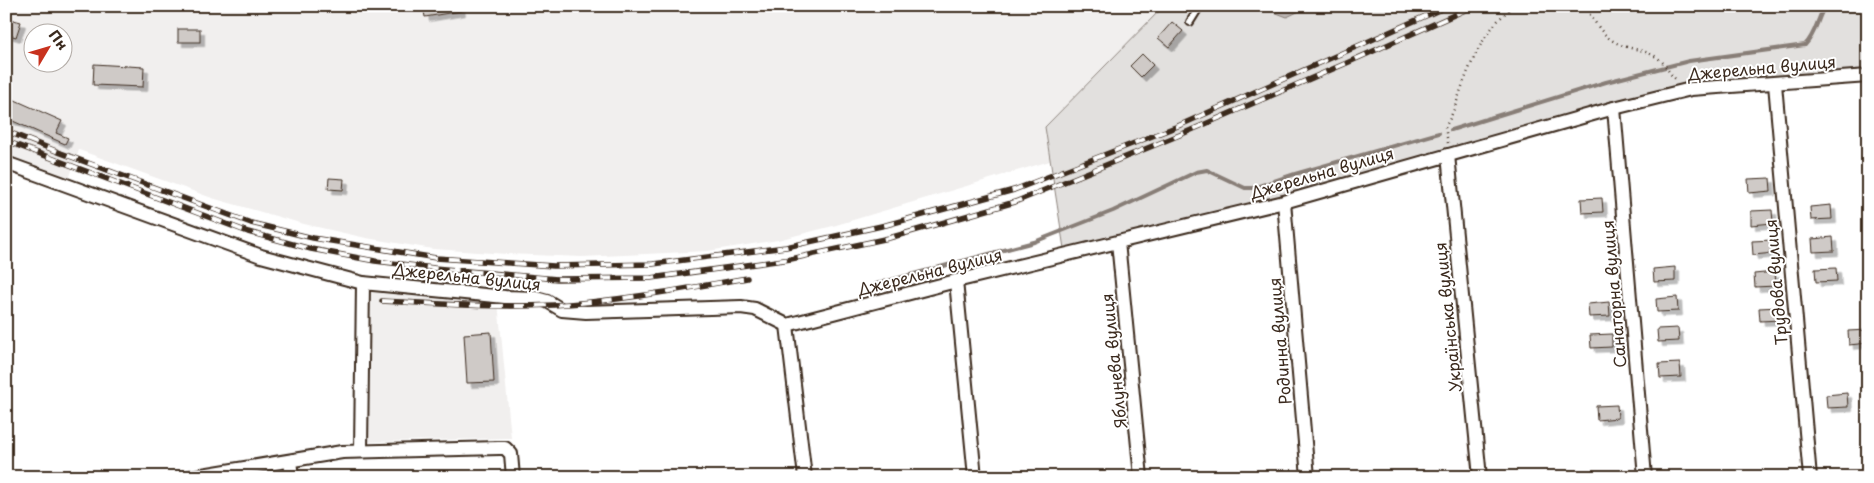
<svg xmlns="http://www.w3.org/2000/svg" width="1874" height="483" viewBox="0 0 1874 483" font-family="'Playpen Sans',sans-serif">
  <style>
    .built { fill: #f1efee; fill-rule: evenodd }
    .green { fill: #e2e0de; stroke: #8e857e }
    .water { fill: #bcb6b3; stroke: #887e77 }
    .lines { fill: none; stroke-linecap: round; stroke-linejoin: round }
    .stream { stroke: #887e77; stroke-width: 4 }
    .building { fill: #cfcac7; stroke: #3b2a1e; filter: url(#shadow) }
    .service-casing { stroke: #3b2a1e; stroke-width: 10 }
    .minor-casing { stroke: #3b2a1e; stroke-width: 16 }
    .path { stroke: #3b2a1e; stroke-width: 2.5; stroke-dasharray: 1 4; stroke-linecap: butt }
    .service { stroke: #fff; stroke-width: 6 }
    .minor { stroke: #fff; stroke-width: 12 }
    .rail-casing { stroke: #3b2a1e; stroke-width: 5.5 }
    .rail { stroke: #fff; stroke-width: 4; stroke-dasharray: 11; stroke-linecap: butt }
    .labels { text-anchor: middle; stroke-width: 4; stroke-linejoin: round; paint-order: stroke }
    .street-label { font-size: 16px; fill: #3b2a1e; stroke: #fff }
  </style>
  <defs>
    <filter id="shadow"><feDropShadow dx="4.5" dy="4.5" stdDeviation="0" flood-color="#0004"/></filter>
  </defs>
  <rect width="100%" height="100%" fill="#fff"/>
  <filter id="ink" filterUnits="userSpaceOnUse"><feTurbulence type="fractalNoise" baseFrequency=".02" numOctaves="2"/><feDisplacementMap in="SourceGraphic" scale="10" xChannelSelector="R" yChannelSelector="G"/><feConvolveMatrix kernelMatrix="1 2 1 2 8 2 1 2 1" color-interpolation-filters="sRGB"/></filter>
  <g filter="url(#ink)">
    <g class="built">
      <path d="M6,6H1353L1060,158L833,226L778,240L708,251L582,257L507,254L433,249L366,238L304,224L212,198L79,150L67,185L6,163ZM32,32H62V62H32Z"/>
      <path d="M371,289L498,302L511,438L369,442Z"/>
    </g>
    <path class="green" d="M1164,6H1868V74L1691,89L1065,255L1045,127Z"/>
    <path class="water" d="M1271,6H1310L1287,17L1274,12Z"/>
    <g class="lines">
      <g class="stream">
        <path d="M1451,130L1606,82L1689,61L1805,45C1816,34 1817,19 1825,6"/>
        <path d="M876,284L1034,242L1113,211L1196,172L1207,170L1245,188H1253L1295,174L1439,133"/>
      </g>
    </g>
    <g class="building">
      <path d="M423,6H460L461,11L425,17Z"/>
      <path d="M6,18L21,22L16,37L6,34Z"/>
      <path d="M1172,22L1183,31L1169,47L1158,38Z"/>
      <rect x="178" y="29" width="22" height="13"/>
      <path d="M1142,54L1153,65L1141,77L1130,66Z"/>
      <path d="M94,64L144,67L143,87L93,85Z"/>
      <path d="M6,96L62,121L56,133L68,138L65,144L6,118Z"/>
      <path d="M329,178L344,179L343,190L328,189Z"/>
      <path d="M1770,178L1771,191L1749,193L1748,179Z"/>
      <path d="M1602,198L1603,212L1582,213L1581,199Z"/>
      <path d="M1831,205L1832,219L1811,220L1810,207Z"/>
      <path d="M1772,210L1773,223L1751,225V211Z"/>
      <path d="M1833,237L1834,251L1813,252L1812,239Z"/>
      <path d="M1773,240L1774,253L1753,255L1752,241Z"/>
      <path d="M1675,267V281L1654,282L1653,269Z"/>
      <path d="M1836,268L1837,281L1816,282L1815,269Z"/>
      <path d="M1775,272L1776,286L1755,287L1754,274Z"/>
      <path d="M1677,297L1678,311L1657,312L1656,299Z"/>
      <path d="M1609,302L1610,316L1589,317L1588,304Z"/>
      <path d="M1780,307L1781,320L1760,321L1759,308Z"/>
      <path d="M1678,328L1679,341L1658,342L1657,329Z"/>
      <path d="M1868,330V343L1849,345L1848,331Z"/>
      <path d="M491,332L494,382L467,383L464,334Z"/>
      <path d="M1612,334V347L1591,348L1590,335Z"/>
      <path d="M1680,363L1681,377L1660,378L1659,364Z"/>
      <path d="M1847,393L1848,407L1827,408L1826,395Z"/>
      <path d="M1617,405L1618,418L1597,420L1596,406Z"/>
    </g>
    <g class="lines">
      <g class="service-casing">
        <path id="service" d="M1190,22L1200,6"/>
      </g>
      <g class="minor-casing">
        <g id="minor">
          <path d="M1775,84L1810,477"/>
          <path d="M1614,108L1645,477"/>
          <path d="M1448,155L1480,477"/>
          <path d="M6,163L261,256L363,283L505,297L536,298L547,301L562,310L586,312L741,307L755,309L787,325L956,281L1284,202L1614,108L1691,89L1868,76"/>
          <path d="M1284,202L1308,477"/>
          <path d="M1118,242L1141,477"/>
          <path d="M956,281L975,477"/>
          <path d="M787,325L805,477"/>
          <path d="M361,450L363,283"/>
          <path d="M290,461L292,477"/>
          <path d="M190,477L342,452L499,448H505L511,454L513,477"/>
        </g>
      </g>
      <g class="path">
        <path d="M1584,6C1593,18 1601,35 1615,42C1628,50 1645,48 1659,59C1667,65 1668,74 1677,80"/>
        <path d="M1448,143L1445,127C1454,113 1457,100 1463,84C1474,55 1488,25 1514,6"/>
      </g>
      <use href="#service" class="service"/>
      <use href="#minor" class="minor"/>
      <g class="rail-casing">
        <g id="rail">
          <path d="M6,131L61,153L251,223L313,238L436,258L554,266L653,264L786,247L886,225L1014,190L1178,126L1448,6"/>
          <path d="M6,141L248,232L311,249L375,261L434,268L557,279L651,278L791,259L889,238L1015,202L1182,134L1349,62L1474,6"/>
          <path d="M382,301C439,304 497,308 554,305C619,301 683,289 747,278"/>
        </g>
      </g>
      <use href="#rail" class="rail"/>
    </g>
  </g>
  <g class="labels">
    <g class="street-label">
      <text transform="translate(1762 68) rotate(-5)" y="6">Джерельна вулиця</text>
      <text transform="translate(1322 173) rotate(-16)" y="6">Джерельна вулиця</text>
      <text transform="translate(930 272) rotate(-14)" y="6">Джерельна вулиця</text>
      <text transform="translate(467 277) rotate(6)" y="6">Джерельна вулиця</text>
      <text transform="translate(1776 282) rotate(-95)" y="6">Трудова вулиця</text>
      <text transform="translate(1614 294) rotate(-95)" y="6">Санаторна вулиця</text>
      <text transform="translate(1448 317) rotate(-96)" y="6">Українська вулиця</text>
      <text transform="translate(1280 341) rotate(-95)" y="6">Родинна вулиця</text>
      <text transform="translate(1114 361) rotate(-96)" y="6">Яблунева вулиця</text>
    </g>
  </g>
  <rect width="1874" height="483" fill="none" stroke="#fff" stroke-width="25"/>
  <rect x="12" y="12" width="1849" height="458" fill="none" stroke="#3b2a1e" stroke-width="2" filter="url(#ink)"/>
  <g transform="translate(48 48) rotate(52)"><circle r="24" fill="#ffffff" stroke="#b1aaa5"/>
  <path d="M0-4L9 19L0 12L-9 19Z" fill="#c8321e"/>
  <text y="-8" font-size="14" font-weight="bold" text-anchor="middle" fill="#3b2a1e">Пн</text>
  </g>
</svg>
